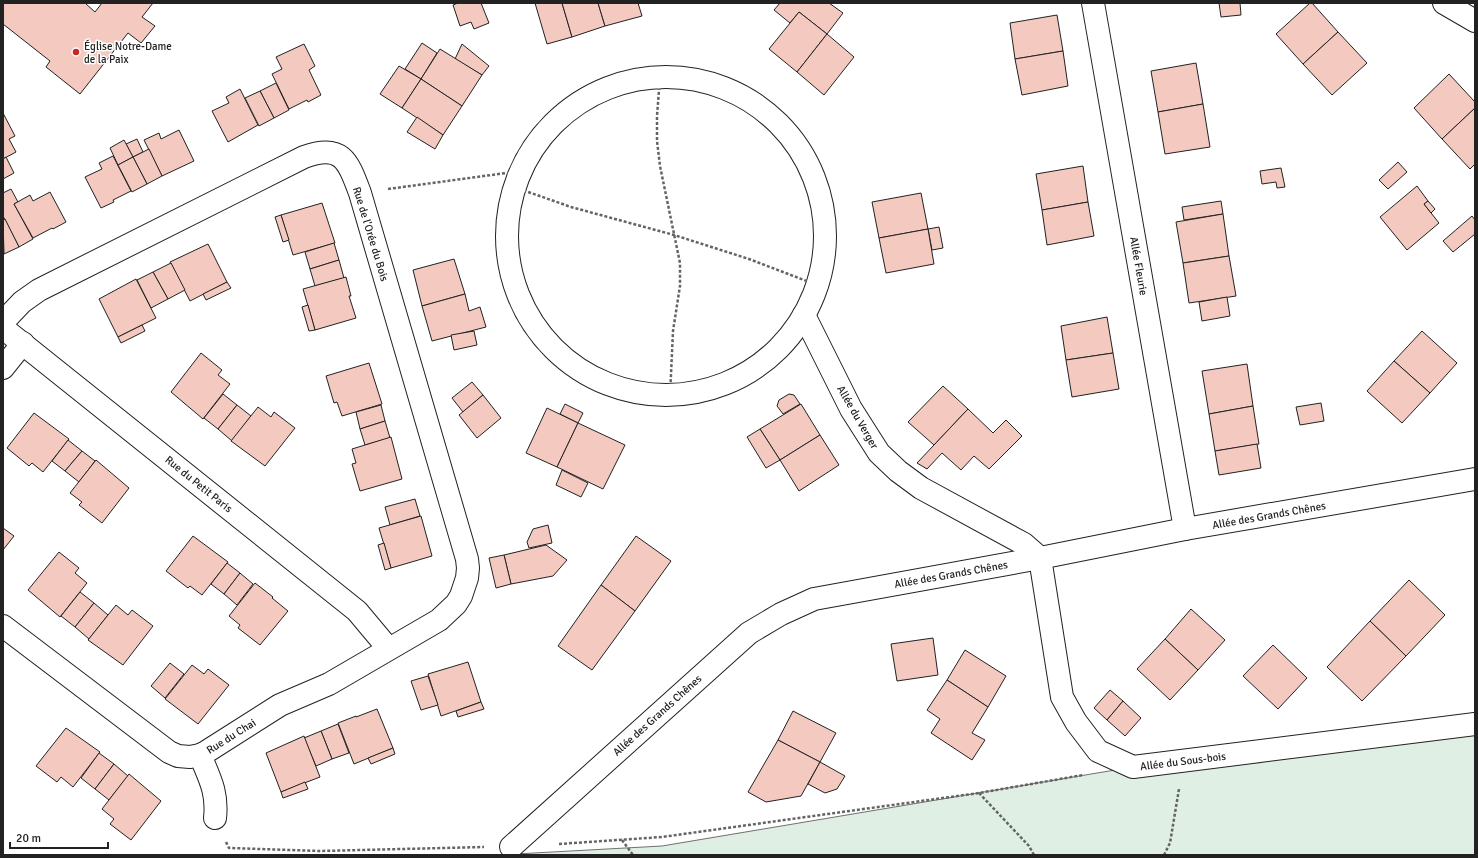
<svg xmlns="http://www.w3.org/2000/svg" width="1478" height="858" viewBox="0 0 1478 858" font-family="Signika,sans-serif">
  <style>
    .green { fill: #e0efe3; stroke: #6f6f6f }
    .building { fill: #f3c9c0; stroke: #222 }
    .lines { fill: none; stroke-linecap: round; stroke-linejoin: round }
    .minor-casing { stroke: #222; stroke-width: 24 }
    .path { stroke: #646464; stroke-width: 2.5; stroke-dasharray: 3 2; stroke-linecap: butt }
    .minor { stroke: #fff; stroke-width: 22 }
    .poi-dot { fill: #c62828; stroke: #fff; stroke-width: 1.5 }
    .labels { text-anchor: middle; stroke-width: 3; stroke-linejoin: round; paint-order: stroke }
    .poi-label { font-size: 11px; fill: #222; stroke: #fff; text-anchor: start }
    .street-label { font-size: 11px; fill: #222; stroke: #fff }
  </style>
  <rect width="100%" height="100%" fill="#fff"/>
  <path class="green" d="M1475,724V855H497L662,846L1133,767Z"/>
  <g class="building">
    <path d="M3,3H85L95,12L102,3H153L142,17L155,26L141,43L128,33L80,94L46,67L50,61L3,24Z"/>
    <path d="M458,3H481L489,23L474,29L471,22L460,26L453,5Z"/>
    <path d="M535,3H562L572,37L547,44Z"/>
    <path d="M562,3H598L605,26L572,37Z"/>
    <path d="M598,3H638L642,16L605,26Z"/>
    <path d="M780,3H829L843,13L827,34L799,12L790,23L774,10Z"/>
    <path d="M1219,3H1240L1241,15L1221,17Z"/>
    <path d="M1310,3H1312L1338,32L1303,64L1276,34Z"/>
    <path d="M799,12L827,34L797,72L769,49Z"/>
    <path d="M1057,15L1063,51L1015,59L1010,23Z"/>
    <path d="M1338,32L1367,63L1332,95L1303,64Z"/>
    <path d="M827,34L854,57L824,95L797,72Z"/>
    <path d="M422,43L437,53L421,79L405,69Z"/>
    <path d="M304,44L315,66L309,70L321,95L308,102L307,100L289,109L272,74L282,69L276,57Z"/>
    <path d="M462,44L489,66L482,75L455,59Z"/>
    <path d="M440,49L482,75L462,106L421,79Z"/>
    <path d="M1063,51L1068,86L1022,95L1015,59Z"/>
    <path d="M1196,63L1203,104L1158,112L1151,71Z"/>
    <path d="M399,66L421,79L402,108L380,94Z"/>
    <path d="M1449,74L1475,102V108L1442,139L1414,108Z"/>
    <path d="M421,79L462,106L443,135L402,108Z"/>
    <path d="M276,83L289,110L274,118L260,91Z"/>
    <path d="M240,89L258,125L228,142L212,111L229,103L226,97Z"/>
    <path d="M260,91L274,118L259,126L245,98Z"/>
    <path d="M1203,104L1210,147L1165,154L1158,112Z"/>
    <path d="M1475,108V164L1470,169L1442,139Z"/>
    <path d="M3,113L15,136L9,139L16,152L3,159Z"/>
    <path d="M417,117L443,135L435,149L407,132Z"/>
    <path d="M179,130L194,161L162,176L144,140L159,133L161,139Z"/>
    <path d="M137,139L143,152L133,157L126,144Z"/>
    <path d="M124,140L133,157L118,165L110,148Z"/>
    <path d="M149,149L162,176L147,184L133,157Z"/>
    <path d="M113,156L131,191L113,200L114,202L101,208L85,177L102,169L99,163Z"/>
    <path d="M6,157L14,173L3,179V159Z"/>
    <path d="M133,157L147,184L132,192L118,165Z"/>
    <path d="M1398,162L1407,172L1388,189L1379,180Z"/>
    <path d="M1083,166L1088,202L1042,210L1036,174Z"/>
    <path d="M1281,168L1285,187L1277,188L1276,182L1262,184L1260,171Z"/>
    <path d="M1417,186L1428,201L1424,204L1439,223L1407,250L1380,217Z"/>
    <path d="M11,189L18,202L14,204L33,239L19,247L3,216V193Z"/>
    <path d="M50,192L66,222L53,229L52,228L33,238L14,204L30,195L33,201Z"/>
    <path d="M921,193L928,229L879,238L872,202Z"/>
    <path d="M1221,201L1223,214L1184,220L1182,207Z"/>
    <path d="M1428,201L1435,209L1431,213L1424,204Z"/>
    <path d="M1088,202L1094,236L1047,245L1042,210Z"/>
    <path d="M322,203L335,243L293,255L281,215Z"/>
    <path d="M1223,214L1229,256L1183,263L1176,222Z"/>
    <path d="M281,215L289,240L283,242L275,217Z"/>
    <path d="M1472,216L1475,220V234L1453,252L1443,241Z"/>
    <path d="M5,219L19,247L4,254L3,220Z"/>
    <path d="M939,227L943,248L932,250L928,229Z"/>
    <path d="M928,229L934,264L886,273L879,238Z"/>
    <path d="M334,243L339,260L310,269L305,252Z"/>
    <path d="M208,244L227,282L190,301L170,262Z"/>
    <path d="M1229,256L1236,296L1189,303L1183,263Z"/>
    <path d="M454,259L465,294L422,306L413,270Z"/>
    <path d="M339,260L344,278L315,286L310,269Z"/>
    <path d="M171,263L185,290L168,299L153,272Z"/>
    <path d="M153,272L168,299L151,308L137,280Z"/>
    <path d="M346,277L351,296H349L356,318L315,330L303,289Z"/>
    <path d="M136,279L156,318L118,337L99,299Z"/>
    <path d="M227,282L231,288L206,300L203,294Z"/>
    <path d="M465,294L469,311L480,307L486,327L432,341L422,306Z"/>
    <path d="M1227,297L1230,316L1202,321L1199,302Z"/>
    <path d="M308,305L315,330L309,331L302,307Z"/>
    <path d="M1107,317L1113,353L1066,360L1061,326Z"/>
    <path d="M142,325L145,331L121,343L118,337Z"/>
    <path d="M474,331L477,345L454,350L451,335Z"/>
    <path d="M1422,331L1457,363L1430,393L1394,361Z"/>
    <path d="M201,353L222,370L218,375L230,384L203,419L171,392Z"/>
    <path d="M1113,353L1119,389L1072,397L1066,360Z"/>
    <path d="M1394,361L1430,393L1402,423L1367,391Z"/>
    <path d="M369,363L382,404L342,416L337,402L334,403L326,376Z"/>
    <path d="M1247,364L1253,406L1209,414L1202,371Z"/>
    <path d="M472,382L483,395L463,412L452,398Z"/>
    <path d="M943,386L968,409L934,445L908,422Z"/>
    <path d="M223,394L237,405L218,429L204,418Z"/>
    <path d="M789,394L794,395L800,404L783,414L777,406L779,400Z"/>
    <path d="M483,395L501,418L477,438L459,415Z"/>
    <path d="M1321,403L1324,421L1300,425L1296,407Z"/>
    <path d="M565,404L583,413L578,423L560,414Z"/>
    <path d="M801,404L820,435L780,460L760,429Z"/>
    <path d="M237,405L251,416L232,441L218,429Z"/>
    <path d="M381,405L385,421L360,429L356,412Z"/>
    <path d="M1253,406L1259,444L1215,451L1209,414Z"/>
    <path d="M258,407L271,417L274,412L295,428L265,466L231,441Z"/>
    <path d="M547,408L578,423L557,467L526,453Z"/>
    <path d="M968,409L993,433L1006,420L1022,436L989,469L974,456L961,470L942,453L927,469L917,463Z"/>
    <path d="M34,413L69,439L43,472L32,463L29,466L7,448Z"/>
    <path d="M385,421L390,438L365,445L360,429Z"/>
    <path d="M578,423L625,445L603,489L557,467Z"/>
    <path d="M760,429L780,460L766,468L747,437Z"/>
    <path d="M820,435L839,465L799,491L780,460Z"/>
    <path d="M391,437L402,479L360,491L352,464L356,463L352,449Z"/>
    <path d="M68,440L82,451L65,471L52,461Z"/>
    <path d="M1257,444L1261,468L1219,475L1215,451Z"/>
    <path d="M82,451L95,461L79,482L65,471Z"/>
    <path d="M96,460L129,488L102,523L79,505L82,502L70,493Z"/>
    <path d="M562,470L588,483L581,497L556,485Z"/>
    <path d="M415,499L420,516L390,525L385,507Z"/>
    <path d="M421,516L432,556L391,568L379,528Z"/>
    <path d="M548,525L552,543L529,548L527,542L533,529Z"/>
    <path d="M3,528L14,536L3,550Z"/>
    <path d="M193,536L228,562L202,595L190,586L188,588L166,571Z"/>
    <path d="M636,536L671,561L635,611L601,585Z"/>
    <path d="M384,543L391,568L385,570L378,545Z"/>
    <path d="M546,545L567,560L553,576L511,584L504,555Z"/>
    <path d="M59,552L79,568L75,573L87,583L60,617L28,590Z"/>
    <path d="M504,555L511,584L496,588L489,558Z"/>
    <path d="M227,563L240,573L224,594L211,584Z"/>
    <path d="M240,573L253,584L237,605L224,594Z"/>
    <path d="M1409,580L1445,615L1406,656L1370,621Z"/>
    <path d="M255,583L273,597L272,598L288,611L260,645L238,628L240,625L229,616Z"/>
    <path d="M601,585L635,611L592,670L558,646Z"/>
    <path d="M80,592L94,603L75,627L61,616Z"/>
    <path d="M94,603L108,615L89,639L75,627Z"/>
    <path d="M116,605L128,615L132,610L153,626L123,665L88,640Z"/>
    <path d="M1191,609L1225,640L1198,670L1165,639Z"/>
    <path d="M1370,621L1406,656L1362,701L1327,667Z"/>
    <path d="M933,638L938,675L897,681L891,644Z"/>
    <path d="M1165,639L1198,670L1170,700L1137,669Z"/>
    <path d="M1273,645L1307,678L1278,709L1243,676Z"/>
    <path d="M965,650L1006,676L988,707L947,680Z"/>
    <path d="M468,662L481,702L441,716L428,674Z"/>
    <path d="M170,663L184,674L165,698L151,686Z"/>
    <path d="M192,665L204,674L208,669L229,685L198,724L165,699Z"/>
    <path d="M428,676L438,705L421,710L411,681Z"/>
    <path d="M947,680L988,707L972,733L985,740L972,760L931,733L940,719L927,710Z"/>
    <path d="M1110,690L1123,701L1107,720L1094,708Z"/>
    <path d="M1123,701L1141,718L1125,736L1107,720Z"/>
    <path d="M481,702L484,709L458,717L456,711Z"/>
    <path d="M377,709L393,748L354,764L338,723L356,716V717Z"/>
    <path d="M793,711L836,733L820,762L778,740Z"/>
    <path d="M338,724L349,753L332,759L321,731Z"/>
    <path d="M66,728L100,752L73,787L61,777L57,782L36,766Z"/>
    <path d="M321,731L332,759L316,766L304,738Z"/>
    <path d="M304,736L320,777L281,792L266,753Z"/>
    <path d="M778,740L820,762L801,796L766,802L748,792Z"/>
    <path d="M393,748L395,754L371,764L368,758Z"/>
    <path d="M99,753L114,764L95,789L81,778Z"/>
    <path d="M820,762L845,776L837,789L825,793L808,784Z"/>
    <path d="M114,764L128,776L109,800L95,789Z"/>
    <path d="M129,774L161,801L131,840L110,824L114,819L102,809Z"/>
    <path d="M305,782L308,789L283,798L281,792Z"/>
  </g>
  <g class="lines">
    <g class="minor-casing">
      <g id="minor">
        <path d="M1093,3L1185,529"/>
        <path d="M1444,3L1475,21"/>
        <circle cx="666" cy="236" r="159"/>
        <path d="M804,315L851,409L879,453L898,471L921,488L1024,544L1040,558L1062,697L1076,722L1098,751L1133,767L1475,724"/>
        <path d="M3,322L22,302L39,290L304,157C342,143 348,161 360,193L467,559L468,568L467,578L461,596L456,604L439,620L329,684L280,705L206,752L200,755L190,757L178,756L169,752L3,626"/>
        <path d="M3,328L357,611L388,648"/>
        <path d="M3,368L23,343"/>
        <path d="M200,755C209,777 218,792 215,818"/>
        <path d="M511,847L749,633L781,614L814,599L1040,558L1185,529L1475,479"/>
      </g>
    </g>
    <g class="path">
      <path d="M660,77L657,116V141L660,166L680,263V286L673,331L670,396"/>
      <path d="M514,187L571,207L674,235L749,259L817,285"/>
      <path d="M388,189L521,171"/>
      <path d="M979,793L1029,846L1034,855"/>
      <path d="M622,840L633,855"/>
      <path d="M226,842L229,848L320,851L484,847"/>
      <path d="M559,844L662,837L979,793L1083,775"/>
      <path d="M1164,855L1170,843L1179,789"/>
    </g>
    <use href="#minor" class="minor"/>
  </g>
  <circle class="poi-dot" cx="76" cy="52" r="4"/>
  <g class="labels">
    <g class="poi-label">
      <text x="84" y="50">Église Notre-Dame<tspan x="84" dy="13">de la Paix</tspan></text>
    </g>
    <g class="street-label">
      <text transform="translate(371 234) rotate(73)" y="4">Rue de l'Orée du Bois</text>
      <text transform="translate(1139 266) rotate(80)" y="4">Allée Fleurie</text>
      <text transform="translate(858 417) rotate(60)" y="4">Allée du Verger</text>
      <text transform="translate(199 484) rotate(39)" y="4">Rue du Petit Paris</text>
      <text transform="translate(1269 515) rotate(-10)" y="4">Allée des Grands Chênes</text>
      <text transform="translate(951 574) rotate(-10)" y="4">Allée des Grands Chênes</text>
      <text transform="translate(657 715) rotate(-42)" y="4">Allée des Grands Chênes</text>
      <text transform="translate(231 736) rotate(-32)" y="4">Rue du Chai</text>
      <text transform="translate(1183 761) rotate(-7)" y="4">Allée du Sous-bois</text>
    </g>
  </g>
  <rect width="1478" height="858" fill="none" stroke="#222222" stroke-width="8"/>
  <path d="M10 842v6h98v-6" fill="none" stroke="#222222" stroke-width="2"/>
  <text x="16" y="842" font-size="12" fill="#222222" stroke="#ffffff" stroke-width="3" paint-order="stroke">20 m</text>
</svg>
